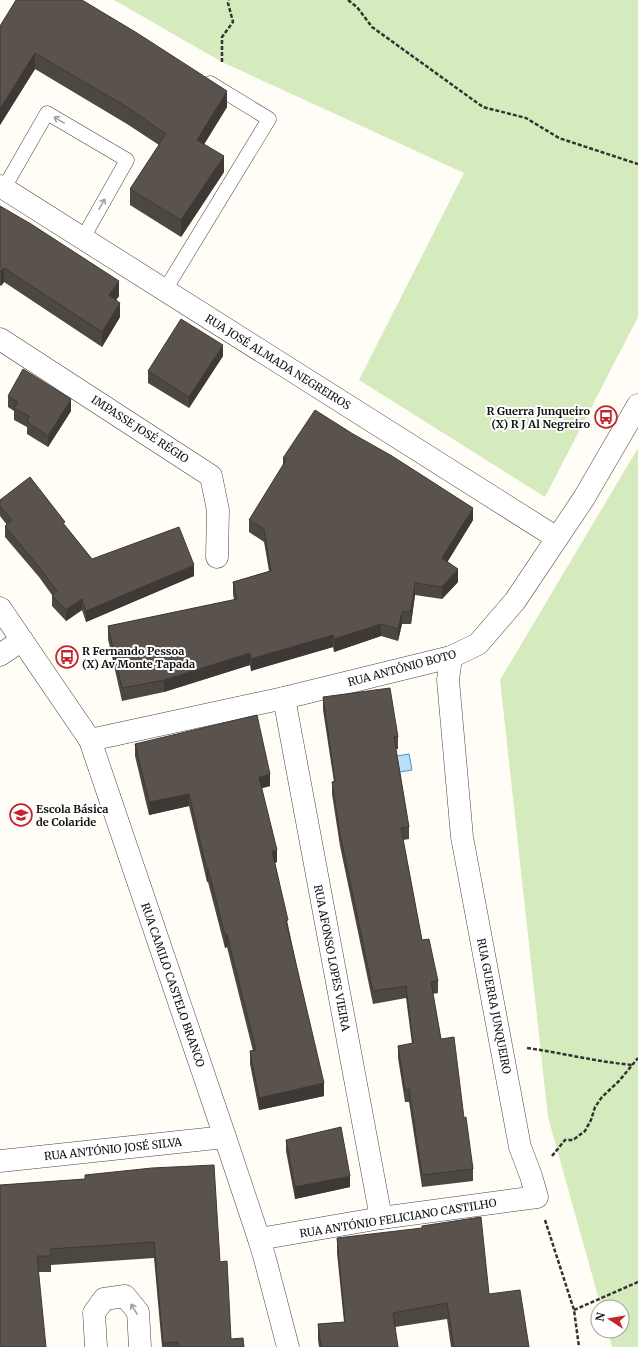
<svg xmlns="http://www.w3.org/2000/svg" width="638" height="1347" viewBox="0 0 638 1347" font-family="Merriweather,serif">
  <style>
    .green { fill: #d5ebbd }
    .water { fill: #b9e0f7; stroke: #3f96cf }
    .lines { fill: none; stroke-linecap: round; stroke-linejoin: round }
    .lane-casing { stroke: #444; stroke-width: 15 }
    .street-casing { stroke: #444; stroke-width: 23 }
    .path { stroke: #333; stroke-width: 2.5; stroke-dasharray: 4 2; stroke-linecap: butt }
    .lane { stroke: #fff; stroke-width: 14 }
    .street { stroke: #fff; stroke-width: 22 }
    .wall { fill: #4d4742 }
    .shaded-wall { fill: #3f3936 }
    .building { fill: #5a524d; stroke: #3f3936 }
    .oneway { stroke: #a0a0a0 }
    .labels { text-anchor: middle; stroke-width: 4; stroke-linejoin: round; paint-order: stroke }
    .street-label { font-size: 11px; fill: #111; stroke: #fff }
    .poi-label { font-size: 11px; font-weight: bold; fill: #111; stroke: #fff; text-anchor: start }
  </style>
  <rect width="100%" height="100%" fill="#fffdf5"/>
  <g class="green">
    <path d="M114,0H638V317L545,497L359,380L464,173L222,62Z"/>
    <path d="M638,448V1347H612L608,1331H622V1307H601L548,1117L500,680Z"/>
  </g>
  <path class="water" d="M409,754L412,770L369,777L367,761Z"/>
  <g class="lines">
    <g class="lane-casing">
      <g id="lane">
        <path d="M4,188L47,113L127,160L83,238"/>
        <path d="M165,290L269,119L210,83"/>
      </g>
    </g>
    <g class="street-casing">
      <g id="street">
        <path d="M0,186L557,538"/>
        <path d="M0,339L211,476L218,510L217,557"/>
        <path d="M0,608L90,740L225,1137L259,1239L265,1259L288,1347"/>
        <path d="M0,655L22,640"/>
        <path d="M284,698L381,1218"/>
        <path d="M90,740L284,698L451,657L478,644L515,601L584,498L638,405"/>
        <path d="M0,1161L225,1137"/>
        <path d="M259,1239L381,1218L537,1197L531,1176L520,1147L462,837L448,680L451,657"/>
        <path d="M96,1347L94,1313L104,1299L125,1296L138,1312L140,1347"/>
      </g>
    </g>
    <g class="path">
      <path d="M348,0L357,7L372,27L483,107L526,118L559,138L638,164"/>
      <path d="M222,62V37L233,22L228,3L229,0"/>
      <path d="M527,1048C563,1053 597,1062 633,1065"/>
      <path d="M552,1156L565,1140H573L585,1131L591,1120L595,1107L602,1097L619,1081L638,1058"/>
      <path d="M545,1220L574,1310L579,1347"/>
      <path d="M574,1310L638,1282"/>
    </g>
    <use href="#lane" class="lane"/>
    <use href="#street" class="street"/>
  </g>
  <g class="wall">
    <path d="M0,26L227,107L204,144L224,172L181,237L130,205V189L159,145L127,124L35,69L0,125Z"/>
    <path d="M0,206L119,296L116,300L120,317L102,347L4,282L1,286L0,285Z"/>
    <path d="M223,356L189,408L148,383V371Z"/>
    <path d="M8,396L71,411L48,447L27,434V427L14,420V411L8,407Z"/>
    <path d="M283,458L473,520L447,562L458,582L442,599L415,595L411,624H402L398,641L381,636L334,652L333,647L251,671L250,665L164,692L122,701L108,639V626L234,600L233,594V582L269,571L264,542L249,532V520L283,466Z"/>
    <path d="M0,500L65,526L92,559L194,576L86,622L82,610L66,621L52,606V595L39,577L5,537V526L7,525L0,516Z"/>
    <path d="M323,697L398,737V749H396L409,827V839L403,840L422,940L438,981V993L433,994L441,1039L464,1118L473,1169V1181L422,1187L409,1102H405L398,1058V1046L412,1044L406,998L373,1004L340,846L332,794V782H334L323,710Z"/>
    <path d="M135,744L270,786L262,788L277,862L275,863L324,1096L259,1110L250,1064V1051H253L227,947L225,948L208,882H207L189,806L149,815L135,756Z"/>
    <path d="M286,1140L350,1187L295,1199L286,1151Z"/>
    <path d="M85,1175L220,1262L231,1339L244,1347H162L154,1258L51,1265V1272H39L0,1185L85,1179Z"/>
    <path d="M337,1238L489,1294L529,1347H451L447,1319L395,1327L398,1347H319L318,1340V1324L344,1322L337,1253Z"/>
  </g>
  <g class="shaded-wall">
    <path d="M35,53V69L0,125V109Z"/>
    <path d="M227,91V107L197,156V140Z"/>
    <path d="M224,156V172L181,237V220Z"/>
    <path d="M4,268V282L1,286V271Z"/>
    <path d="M119,281V296L109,310V295Z"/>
    <path d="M120,303V317L102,347V332Z"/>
    <path d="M223,345V356L189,408V397Z"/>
    <path d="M71,399V411L48,447V436Z"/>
    <path d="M473,508V520L442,571V558Z"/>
    <path d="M194,565V576L86,622V611Z"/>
    <path d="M458,569V582L442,599V587Z"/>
    <path d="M415,583V595L411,624V611Z"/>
    <path d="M82,599V610L66,621V610Z"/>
    <path d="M402,612V624L398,641V629Z"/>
    <path d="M381,624V636L334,652V639Z"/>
    <path d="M333,635V647L251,671V659Z"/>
    <path d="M250,653V665L164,692V680Z"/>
    <path d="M270,774V786L259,789V777Z"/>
    <path d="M189,794V806L149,815V802Z"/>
    <path d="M277,850V862L272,864V851Z"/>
    <path d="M208,869V882H207V870Z"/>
    <path d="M225,935H227V947L225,948Z"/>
    <path d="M324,1083V1096L259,1110V1098Z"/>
    <path d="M350,1176V1187L295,1199V1187Z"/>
  </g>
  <g class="building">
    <path d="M16,0H82L137,33L227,91L197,140L224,156L181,220L130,189L166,134L127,107L35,53L0,109V26Z"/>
    <path d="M0,206L31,224L119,281L109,295L120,303L102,332L4,268L1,271H0Z"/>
    <path d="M181,319L223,345L189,397L148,371Z"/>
    <path d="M23,369L71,399L48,436L27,422L29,416L14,408L18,402L8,396Z"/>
    <path d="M315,410L353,434L392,456L473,508L442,558L458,569L442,587L415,583L411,611L402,612L398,629L381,624L334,639L333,635L251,659L250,653L164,680L122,688L108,626L237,599L233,582L271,571L264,529L249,520L286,460L283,458Z"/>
    <path d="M30,477L65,522L63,523L92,559L179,527L194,565L86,611L82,599L66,610L52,595L57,591L39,567L5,526L12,520L0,506V500Z"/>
    <path d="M390,688L398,737H394L409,827L401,828L422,940L429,939L438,981L431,982L441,1039L454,1037L464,1118L466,1117L473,1169L422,1175L409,1089L405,1090L398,1046L413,1043L406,986L373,991L340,834L332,782L335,781L323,697Z"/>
    <path d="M257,715L270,774L259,777L277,850L272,851L288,920L286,921L324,1083L259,1098L250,1051L256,1050L227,935H225L208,869L207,870L189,794L149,802L135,744Z"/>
    <path d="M341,1127L350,1176L295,1187L286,1140Z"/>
    <path d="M214,1165L220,1262L227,1261L231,1339L243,1338L244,1347H178V1342L163,1343L154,1242L50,1249L51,1256H37L46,1347H0V1185L85,1179V1175L152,1168Z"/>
    <path d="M481,1217L489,1294L520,1290L529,1347H454L447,1303L393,1313L398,1347H321L318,1324L345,1322L337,1238L422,1228V1226Z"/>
  </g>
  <defs><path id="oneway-shaft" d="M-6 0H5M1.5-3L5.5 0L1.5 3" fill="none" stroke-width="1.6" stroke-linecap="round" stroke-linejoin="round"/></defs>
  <g class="oneway">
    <use href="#oneway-shaft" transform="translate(59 120) rotate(-149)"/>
    <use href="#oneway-shaft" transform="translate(102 204) rotate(-60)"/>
    <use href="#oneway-shaft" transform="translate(134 1309) rotate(-122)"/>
  </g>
  <defs>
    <g id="bus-ring" transform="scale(1.15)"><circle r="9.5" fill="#fff" stroke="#c4262e" stroke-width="1.5"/><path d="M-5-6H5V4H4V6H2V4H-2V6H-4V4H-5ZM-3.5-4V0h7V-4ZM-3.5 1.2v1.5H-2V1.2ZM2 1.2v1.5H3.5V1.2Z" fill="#c4262e"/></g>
    <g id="school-ring" transform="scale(1.15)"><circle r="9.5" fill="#fff" stroke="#c4262e" stroke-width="1.5"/><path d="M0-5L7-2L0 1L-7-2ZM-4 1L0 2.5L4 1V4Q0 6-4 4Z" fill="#c4262e"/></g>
  </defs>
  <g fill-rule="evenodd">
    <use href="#bus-ring" x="606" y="417"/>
    <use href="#bus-ring" x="67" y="657"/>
    <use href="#school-ring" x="21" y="815"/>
  </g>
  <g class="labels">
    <g class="street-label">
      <text transform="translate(278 362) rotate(32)" y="4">RUA JOSÉ ALMADA NEGREIROS</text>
      <text transform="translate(140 429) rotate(33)" y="4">IMPASSE JOSÉ RÉGIO</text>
      <text transform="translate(402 668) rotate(-15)" y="4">RUA ANTÓNIO BOTO</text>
      <text transform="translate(332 958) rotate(79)" y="4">RUA AFONSO LOPES VIEIRA</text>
      <text transform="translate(173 985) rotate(71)" y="4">RUA CAMILO CASTELO BRANCO</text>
      <text transform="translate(494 1006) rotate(79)" y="4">RUA GUERRA JUNQUEIRO</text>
      <text transform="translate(113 1149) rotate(-6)" y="4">RUA ANTÓNIO JOSÉ SILVA</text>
      <text transform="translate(398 1218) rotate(-9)" y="4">RUA ANTÓNIO FELICIANO CASTILHO</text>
    </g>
    <g class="poi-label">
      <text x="590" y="415" text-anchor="end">R Guerra Junqueiro<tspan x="590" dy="13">(X) R J Al Negreiro</tspan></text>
      <text x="82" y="655">R Fernando Pessoa<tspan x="82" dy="13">(X) Av Monte Tapada</tspan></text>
      <text x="36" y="813">Escola Básica<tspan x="36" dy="13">de Colaride</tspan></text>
    </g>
  </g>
  <g transform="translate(610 1319) rotate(282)"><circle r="19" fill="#ffffff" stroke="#a0a0a0"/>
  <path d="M0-3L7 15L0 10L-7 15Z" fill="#c4262e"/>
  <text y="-6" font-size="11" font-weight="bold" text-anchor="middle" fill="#111111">N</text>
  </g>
</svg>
